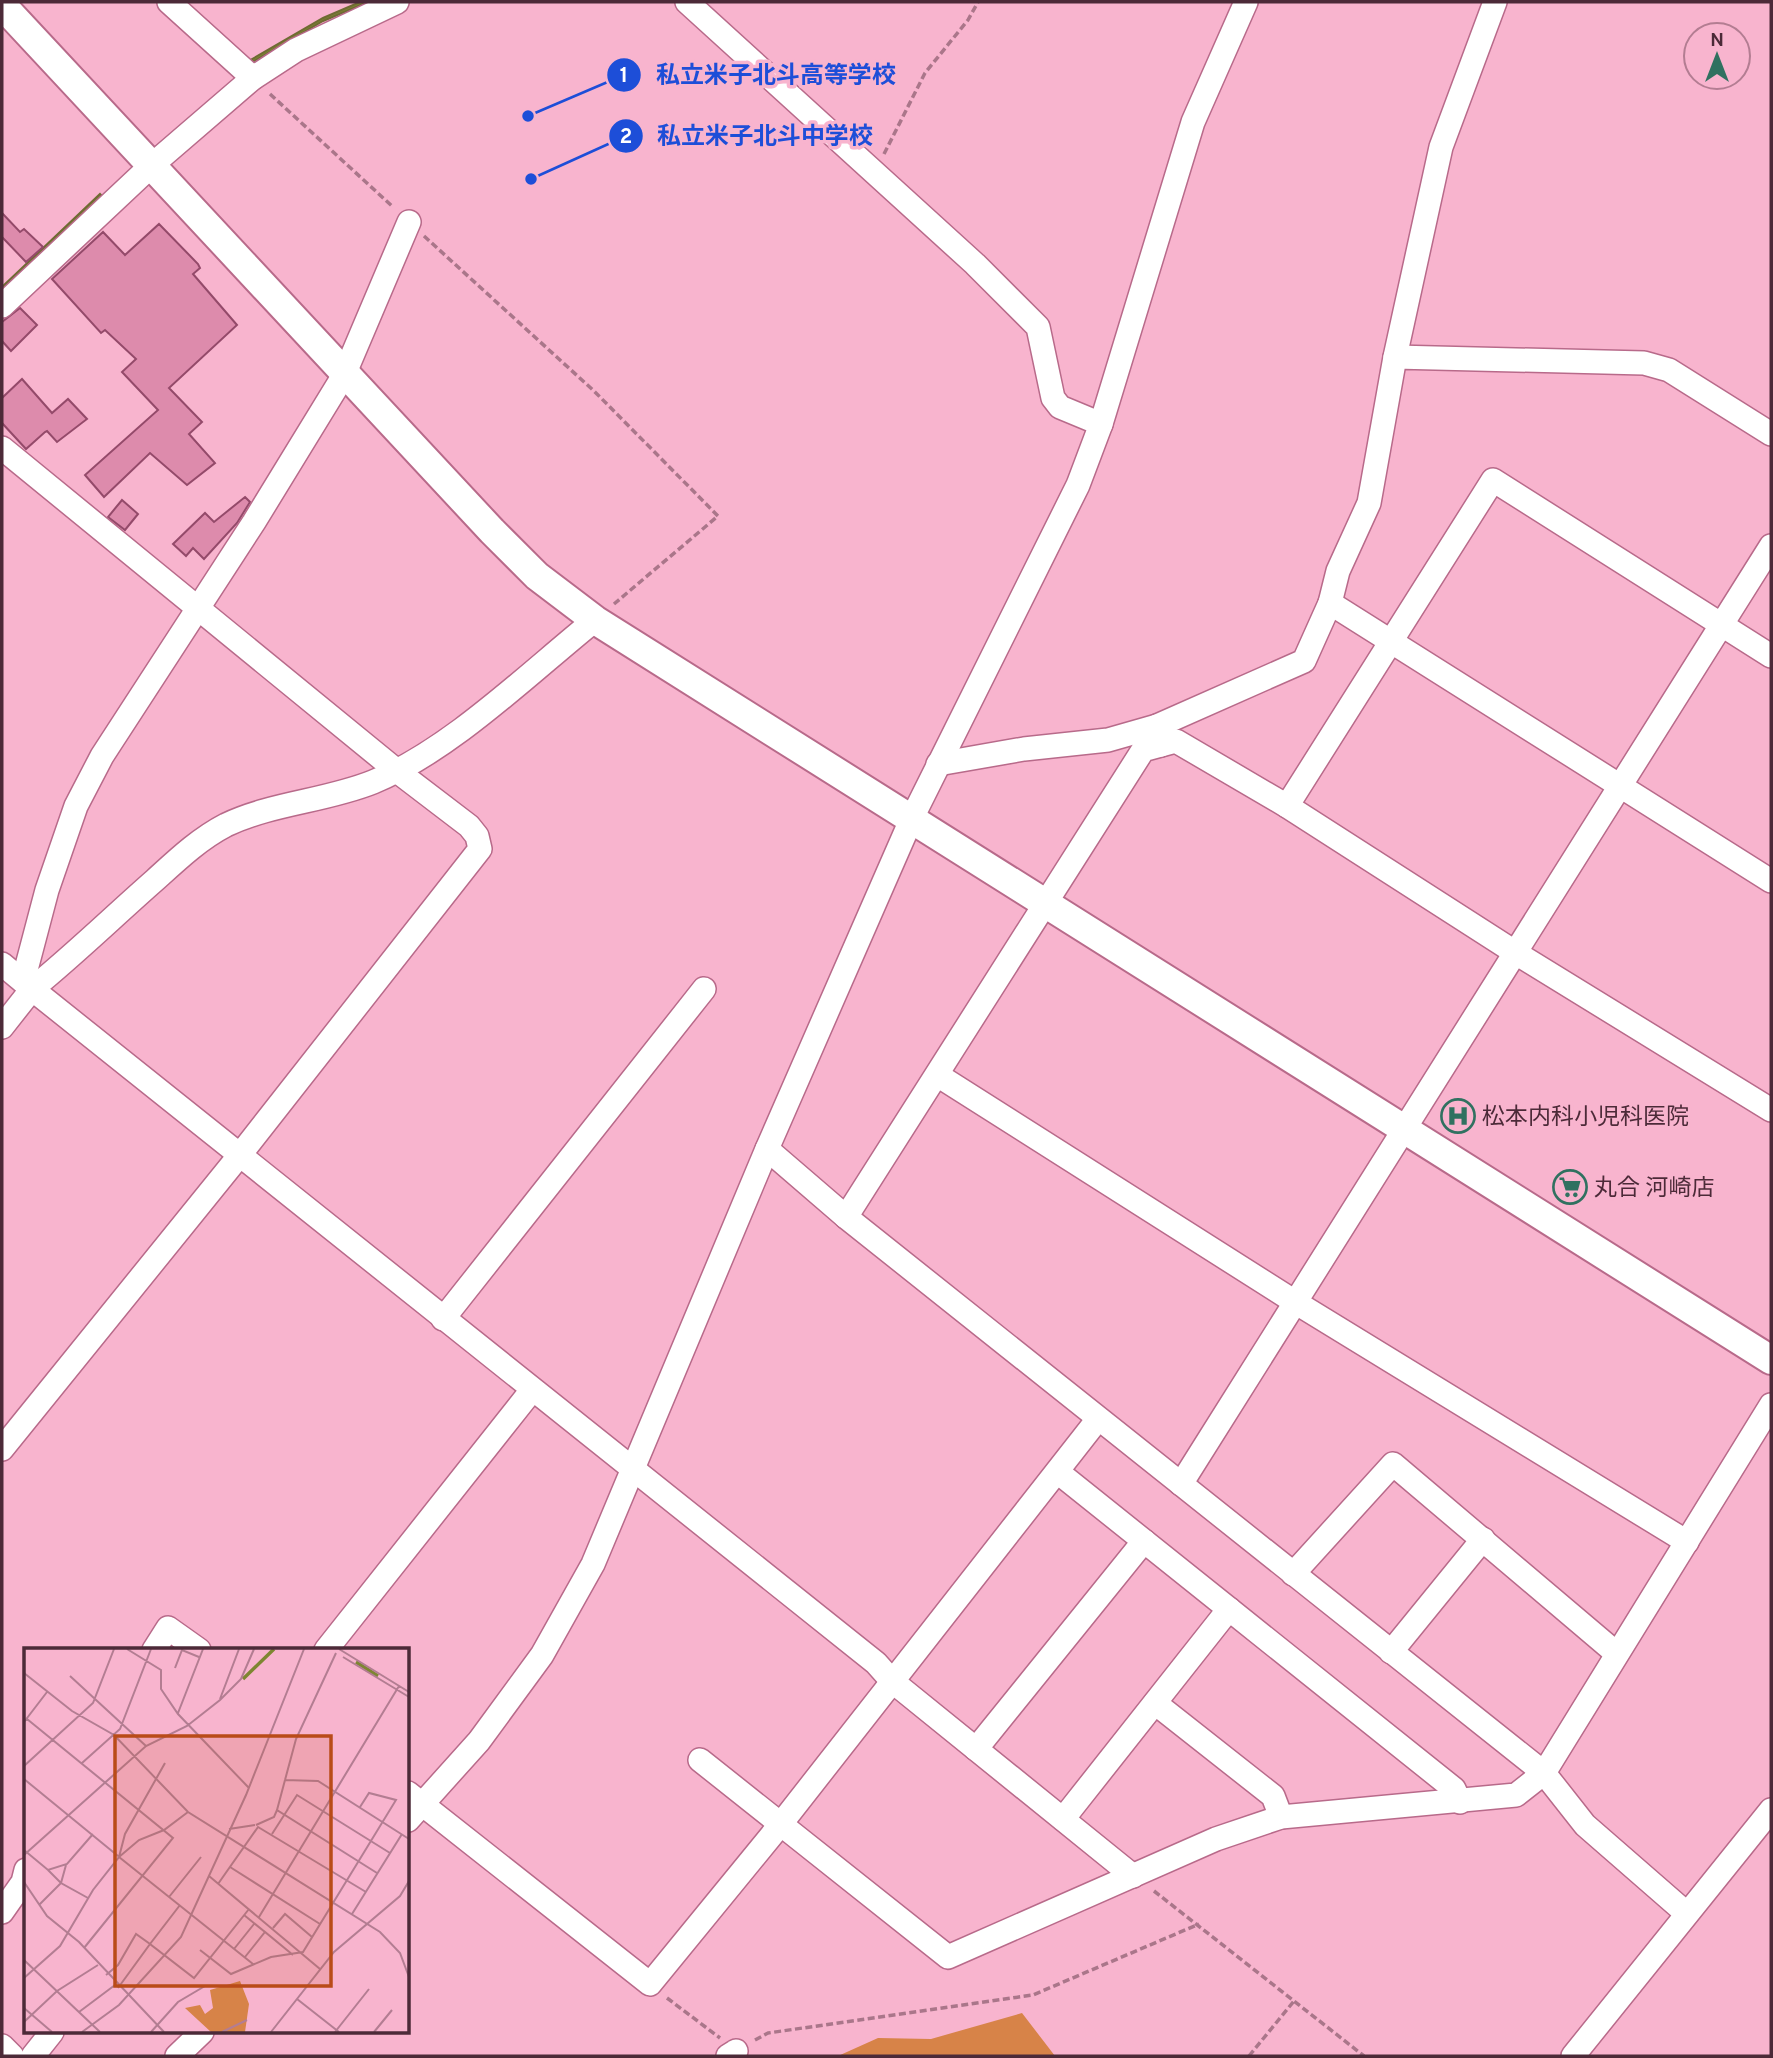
<svg xmlns="http://www.w3.org/2000/svg" width="1773" height="2058" viewBox="0 0 1773 2058" font-family="Overpass,'Noto Sans JP',sans-serif">
  <style>
    .green { fill: #d78348 }
    .water { fill: #7e8631; stroke: #6f6a33; stroke-width: 2 }
    .building { fill: #dd8bac; stroke: #944a6a; stroke-width: 2 }
    .lines { fill: none; stroke-linecap: round; stroke-linejoin: round }
    .minor-casing { stroke: #b86a8a; stroke-width: 26 }
    .tertiary-casing { stroke: #b86a8a; stroke-width: 32 }
    .path { stroke: #aa768a; stroke-width: 3.5; stroke-dasharray: 7 3.5; stroke-linecap: butt }
    .minor { stroke: #fff; stroke-width: 23 }
    .tertiary { stroke: #fff; stroke-width: 28 }
    .labels { text-anchor: middle; stroke-width: 7; stroke-linejoin: round; paint-order: stroke }
    .poi-label { font-size: 23px; fill: #4c2a38; stroke: #f8b4ce; text-anchor: start }
    .inset-river { fill: none; stroke: #7e8631; stroke-width: 3.5 }
    .inset-road { fill: none; stroke: #b37d92; stroke-width: 2 }
    .view { fill: #b94b19; fill-opacity: 0.15; stroke: #b94b19; stroke-width: 3.5 }
    .inset-edge { fill: none; stroke: #4c2a38; stroke-width: 3.5 }
    .leader { fill: none; stroke: #1d4ed8; stroke-width: 2.5 }
    .callout-dot { fill: #1d4ed8; stroke: #f8b4ce; stroke-width: 2.5 }
    .mark-label { font-size: 21px; text-anchor: middle; font-weight: bold; fill: #fff }
    .callout-label { font-size: 24px; text-anchor: middle; font-weight: bold; fill: #1d4ed8; stroke: #f8b4ce; stroke-width: 7; stroke-linejoin: round; paint-order: stroke }
  </style>
  <rect width="100%" height="100%" fill="#f8b4ce"/>
  <path class="green" d="M1022,2013L1055,2056H838L878,2038L931,2039Z"/>
  <g class="water">
    <path d="M360,2H368L323,21L249,64L247,62L323,18Z"/>
    <path d="M100,194L102,196L2,291V287Z"/>
  </g>
  <g class="building">
    <path d="M2,213L20,232L24,229L43,247L26,262L2,237Z"/>
    <path d="M159,224L198,264L200,268L193,274L237,325L169,388L202,422L189,434L215,463L187,485L150,453L104,497L85,475L158,410L122,372L136,359L105,330L101,333L52,279L103,232L125,255Z"/>
    <path d="M20,308L37,325L11,351L2,341V322Z"/>
    <path d="M22,379L52,413L68,399L87,419L57,442L47,431L45,432L26,449L2,423V398Z"/>
    <path d="M245,497L250,502L237,523L204,559L193,548L186,556L173,544L205,513L214,522Z"/>
    <path d="M122,500L138,514L125,530L108,517Z"/>
  </g>
  <g class="lines">
    <g class="minor-casing">
      <g id="minor">
        <path d="M169,2L253,78"/>
        <path d="M687,2L975,264L1038,327L1053,398L1060,407L1101,424"/>
        <path d="M2,306L152,165L253,78L296,50L397,2"/>
        <path d="M1395,357L1441,147L1495,2"/>
        <path d="M1771,434L1669,370L1644,363L1395,357L1369,503L1338,571L1330,603L1771,881"/>
        <path d="M2,448L397,771L469,826L477,836L480,849L239,1156L2,1449"/>
        <path d="M595,620C529,673 451,750 373,782C326,801 272,803 226,825C199,839 177,860 155,880C114,916 75,954 32,989L876,1663L892,1681L1133,1876"/>
        <path d="M1161,745L1157,726L1304,661L1330,603"/>
        <path d="M938,764L1024,749L1108,740L1157,726"/>
        <path d="M1287,806L1493,480L1771,656"/>
        <path d="M2,964L32,989L2,1027"/>
        <path d="M23,981L47,890L76,806L102,756L254,522L344,375L409,222"/>
        <path d="M939,1076L1295,1302L1687,1542"/>
        <path d="M767,1149L846,1217L1544,1773L1585,1825L1686,1913"/>
        <path d="M846,1217L1143,750L1176,741L1287,806L1516,953L1771,1110"/>
        <path d="M443,1319L704,989"/>
        <path d="M1059,1473L1229,1609"/>
        <path d="M1181,1484L1771,546"/>
        <path d="M1293,1574L1393,1464L1616,1653"/>
        <path d="M154,1650L168,1628L199,1650"/>
        <path d="M326,1650L532,1390"/>
        <path d="M1391,1652L1483,1539"/>
        <path d="M1155,1703L1273,1796L1281,1817"/>
        <path d="M976,1749L1144,1541"/>
        <path d="M700,1760L948,1957L1216,1839L1281,1817L1516,1795L1544,1773L1771,1405"/>
        <path d="M408,1793L650,1984L780,1825L1098,1419"/>
        <path d="M1063,1819L1229,1609L1454,1789L1460,1802"/>
        <path d="M408,1820L479,1741L542,1655L593,1564L767,1149L911,820L1078,485L1101,424L1193,122L1246,2"/>
        <path d="M2,1912L23,1882L26,1870"/>
        <path d="M2,2046L12,2056"/>
        <path d="M33,2056L52,2032"/>
        <path d="M177,2056L202,2032"/>
        <path d="M728,2056L736,2051"/>
        <path d="M1573,2056L1771,1810"/>
      </g>
    </g>
    <g class="tertiary-casing">
      <path id="tertiary" d="M2,5L492,531L537,576L595,620L1771,1360"/>
    </g>
    <g class="path">
      <path d="M270,94L393,207"/>
      <path d="M884,154L925,73L968,20L978,2"/>
      <path d="M424,236L594,391L718,516L614,604"/>
      <path d="M1154,1891L1364,2056"/>
      <path d="M667,1998L720,2038"/>
      <path d="M755,2040L768,2033L1033,1995L1199,1924"/>
      <path d="M1249,2056L1294,2001"/>
    </g>
    <use href="#minor" class="minor"/>
    <use href="#tertiary" class="tertiary"/>
  </g>
  <defs>
    <g id="hospital-ring" transform="scale(1.75)"><circle r="9.5" fill="#f8b4ce" stroke="#307160" stroke-width="1.5"/><path d="M-5-5h3v3.5h4V-5h3V5h-3V1.5h-4V5h-3Z" fill="#307160"/></g>
    <g id="supermarket-ring" transform="scale(1.75)"><circle r="9.5" fill="#f8b4ce" stroke="#307160" stroke-width="1.5"/><path d="M-6-5.5h2.5l.6 2H6L4.5 2H-2.5L-4.4-4H-6ZM-1.5 3.2a1.3 1.3 0 1 0 .1 0ZM3 3.2a1.3 1.3 0 1 0 .1 0Z" fill="#307160"/></g>
  </defs>
  <g fill-rule="evenodd">
    <use href="#hospital-ring" x="1458" y="1116"/>
    <use href="#supermarket-ring" x="1570" y="1187"/>
  </g>
  <g class="labels">
    <g class="poi-label">
      <text x="1482" y="1124">松本内科小児科医院</text>
      <text x="1594" y="1195">丸合 河崎店</text>
    </g>
  </g>
  <g transform="translate(24 1648)">
    <rect width="385" height="385" fill="#f8b4ce"/>
    <path d="M216,333L225,356L221,384H187L161,360L176,357L181,366L189,360L186,342Z" fill="#d78348"/>
    <path class="inset-river" d="M332,14L354,28M219,31L250,1"/>
    <path class="inset-road" d="M103,1L137,22V41L154,66L225,140M315,1L385,44M319,9L385,49M151,20L158,2L175,9M0,25L48,63L90,87L164,164L356,284L376,305L385,329M46,28L122,98M196,51L215,1M154,65L179,1M3,71L149,190L60,300M0,74L23,44M58,115L96,81L127,1M0,118L69,55L90,1M0,131L94,208M261,132L272,91L312,5M164,164L140,182L115,192L95,209L229,316M232,177L250,169L253,162M205,181L231,177M248,186L273,147L366,205M0,202L24,222L43,216L69,186M0,207L122,98L163,78L196,52L217,31L230,1M42,217L37,235L64,250M206,219L296,276M353,225L253,162L261,132L294,133L385,191M185,228L296,321M0,234L23,268L55,294L140,384M194,236L234,179L342,244M145,249L177,209M15,257L37,235L24,222M156,257L126,296L170,330L225,261M328,266L378,186M220,267L241,284M235,269L375,38M249,280L261,266L288,289M210,301L230,276M176,302L207,326L247,309L279,304L372,152L345,145L336,159M221,309L241,284L269,307M0,312L76,384M82,327L94,317L112,286L126,296L94,340M0,330L36,298L69,242L95,209L101,186L141,115M273,351L315,384M0,360L28,384M55,364L91,337M0,374L33,343L74,317M58,384L95,357L157,289L222,147L280,1M127,384L154,354L181,338M198,384L223,372M247,384L310,304L376,248L385,233M311,384L345,341M350,384L368,362"/>
    <path class="view" d="M91,88H307V338H91Z"/>
    <rect width="385" height="385" class="inset-edge"/>
  </g>
  <path class="leader" d="M528 116L624 75M531 179L626 136"/>
  <g class="callout-dot">
    <circle cx="528" cy="116" r="7"/>
    <circle cx="531" cy="179" r="7"/>
    <circle cx="624" cy="75" r="18"/>
    <circle cx="626" cy="136" r="18"/>
  </g>
  <g class="mark-label">
    <text x="624" y="82">1</text>
    <text x="626" y="143">2</text>
  </g>
  <g class="callout-label">
    <text x="776" y="83">私立米子北斗高等学校</text>
    <text x="765" y="144">私立米子北斗中学校</text>
  </g>
  <rect width="1773" height="2058" fill="none" stroke="#4c2a38" stroke-width="7"/>
  <g transform="translate(1717 56)"><circle r="33" fill="#f8b4ce" stroke="#b37d92" stroke-width="2"/>
  <path d="M0-5L12 26L0 18L-12 26Z" fill="#307160"/>
  <text y="-10" font-size="19" font-weight="bold" text-anchor="middle" fill="#4c2a38">N</text>
  </g>
</svg>
